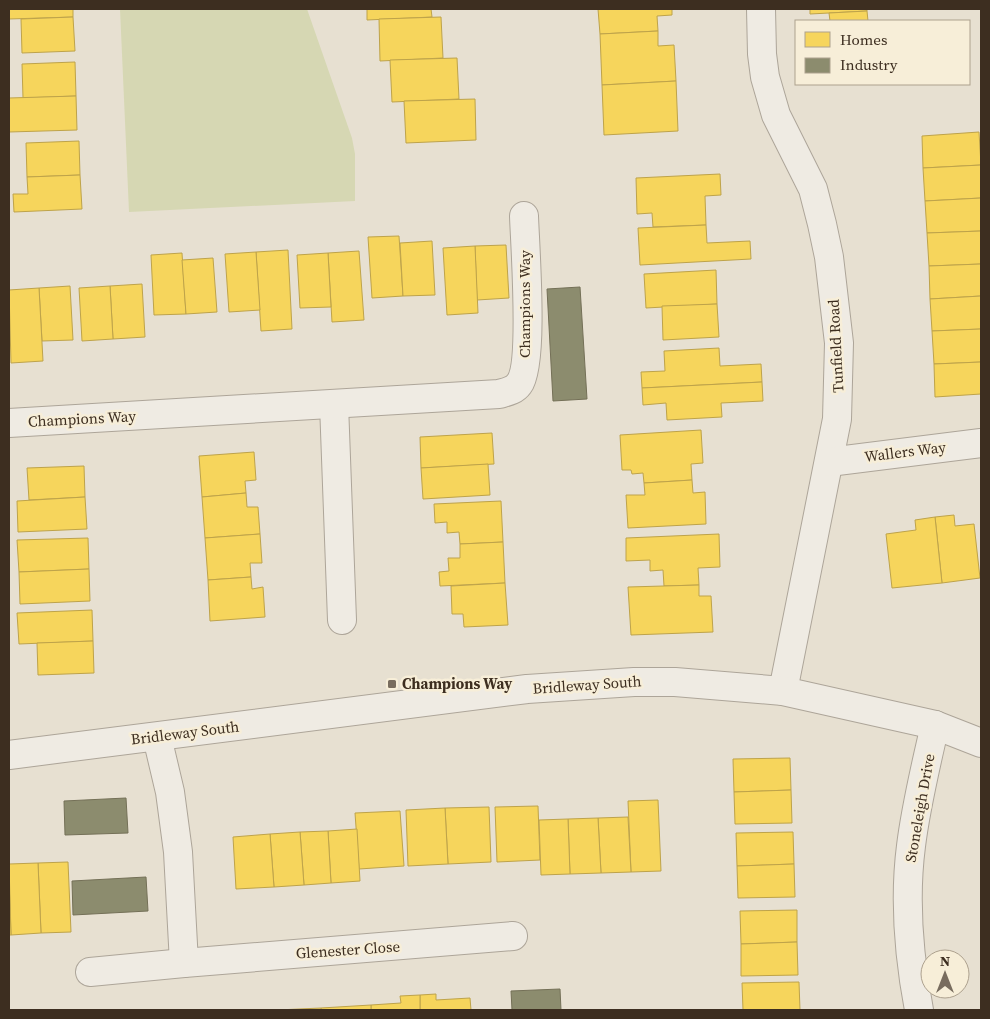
<svg xmlns="http://www.w3.org/2000/svg" width="990" height="1019" viewBox="0 0 990 1019" font-family="'Source Serif 4',serif">
  <style>
    .green { fill: #d6d7b3 }
    .homes { fill: #f6d55c; stroke: #bea34a }
    .industry { fill: #8c8c6e; stroke: #747057 }
    .lines { fill: none; stroke-linecap: round; stroke-linejoin: round }
    .minor-casing { stroke: #ada599; stroke-width: 30 }
    .minor { stroke: #efebe3; stroke-width: 28 }
    .poi-dot { fill: #786c5e; stroke: #f7eed8; stroke-width: 2 }
    .labels { text-anchor: middle; stroke-width: 5; stroke-linejoin: round; paint-order: stroke }
    .street-label { font-size: 15px; fill: #3d2e20; stroke: #f7eed8 }
    .poi-label { font-size: 15px; font-weight: bold; fill: #3d2e20; stroke: #f7eed8; text-anchor: start }
  </style>
  <rect width="100%" height="100%" fill="#e7e0d1"/>
  <path class="green" d="M120,9H307L352,138L355,154V201L129,212Z"/>
  <g class="homes">
    <path d="M9,9H73V17L9,19Z"/>
    <path d="M367,9H431L432,17L367,20Z"/>
    <path d="M598,9H672V15L657,16L658,31L600,34Z"/>
    <path d="M810,9H867V11L810,14Z"/>
    <path d="M867,11L868,21H830L829,13Z"/>
    <path d="M73,17L75,51L22,53L21,19Z"/>
    <path d="M441,17L443,58L380,61L379,19Z"/>
    <path d="M658,31V46L674,45L676,81L602,85L600,34Z"/>
    <path d="M457,58L459,99L392,102L390,60Z"/>
    <path d="M75,62L76,96L23,98L22,64Z"/>
    <path d="M676,81L678,131L604,135L602,85Z"/>
    <path d="M76,96L77,130L9,132V98Z"/>
    <path d="M475,99L476,140L406,143L404,101Z"/>
    <path d="M979,132L981,165L923,168L922,136Z"/>
    <path d="M79,141L80,175L27,177L26,143Z"/>
    <path d="M981,165V198L925,201L923,168Z"/>
    <path d="M720,174L721,195L705,196L706,225L653,227L652,213L637,214L636,178Z"/>
    <path d="M80,175L82,209L14,212L13,194H28L27,177Z"/>
    <path d="M981,198V231L927,233L925,201Z"/>
    <path d="M706,225L707,243L750,241L751,259L640,265L638,228Z"/>
    <path d="M981,231V264L929,266L927,233Z"/>
    <path d="M399,236L403,296L372,298L368,237Z"/>
    <path d="M432,241L435,295L403,296L400,243Z"/>
    <path d="M506,245L509,298L477,300L475,246Z"/>
    <path d="M475,246L478,313L447,315L443,248Z"/>
    <path d="M288,250L292,329L261,331L256,252Z"/>
    <path d="M359,251L364,320L332,322L328,253Z"/>
    <path d="M256,252L260,310L229,312L225,254Z"/>
    <path d="M182,253L186,314L154,315L151,255Z"/>
    <path d="M328,253L331,307L300,308L297,255Z"/>
    <path d="M213,258L217,312L186,314L182,260Z"/>
    <path d="M981,264V296L930,299L929,266Z"/>
    <path d="M716,270L717,304L646,308L644,274Z"/>
    <path d="M142,284L145,337L113,339L110,286Z"/>
    <path d="M70,286L73,340L42,341L39,288Z"/>
    <path d="M110,286L113,339L82,341L79,288Z"/>
    <path d="M39,288L43,361L11,363L9,290Z"/>
    <path d="M981,296V329L932,331L930,299Z"/>
    <path d="M717,304L719,337L663,340L662,306Z"/>
    <path d="M981,329V362L934,364L932,331Z"/>
    <path d="M719,348L720,366L761,364L762,382L642,388L641,372L665,371L664,351Z"/>
    <path d="M981,362V394L935,397L934,364Z"/>
    <path d="M762,382L763,401L721,403L722,417L667,420L666,403L643,405L642,388Z"/>
    <path d="M701,430L703,463L691,464L692,480L644,483L643,473L632,474L631,470H622L620,435Z"/>
    <path d="M492,433L494,464L421,468L420,437Z"/>
    <path d="M254,452L256,480L245,481L246,493L202,497L199,456Z"/>
    <path d="M488,464L490,495L423,499L421,468Z"/>
    <path d="M84,466L85,497L29,500L27,468Z"/>
    <path d="M692,480L693,493L705,492L706,524L628,528L626,495H645L644,483Z"/>
    <path d="M246,493L247,507H258L260,534L205,538L202,497Z"/>
    <path d="M85,497L87,529L18,532L17,501Z"/>
    <path d="M501,501L503,542L460,544L459,532L447,533V522L435,523L434,504Z"/>
    <path d="M954,515L955,526L974,524L980,578L942,583L935,517Z"/>
    <path d="M935,517L942,583L892,588L886,534L916,530L915,520Z"/>
    <path d="M260,534L262,563H250L251,577L208,580L205,538Z"/>
    <path d="M719,534L720,567L698,568L699,585L664,586L663,570L650,571V560L626,561V538Z"/>
    <path d="M88,538L89,569L19,572L17,540Z"/>
    <path d="M503,542L505,583L440,586L439,572L449,571L448,558H460V544Z"/>
    <path d="M89,569L90,601L20,604L19,572Z"/>
    <path d="M251,577L252,589L263,587L265,617L210,621L208,580Z"/>
    <path d="M505,583L508,625L464,627L463,614H452L451,586Z"/>
    <path d="M699,585V596H711L713,632L631,635L628,587Z"/>
    <path d="M92,610L93,641L19,644L17,613Z"/>
    <path d="M93,641L94,673L38,675L37,643Z"/>
    <path d="M790,758L791,790L734,792L733,759Z"/>
    <path d="M791,790L792,823L735,824L734,792Z"/>
    <path d="M658,800L661,871L631,872L628,801Z"/>
    <path d="M538,806L540,860L497,862L495,807Z"/>
    <path d="M489,807L491,862L448,864L445,808Z"/>
    <path d="M445,808L448,864L408,866L406,810Z"/>
    <path d="M400,811L404,866L359,869L355,813Z"/>
    <path d="M628,817L631,872L601,873L598,818Z"/>
    <path d="M598,818L601,873L570,874L568,819Z"/>
    <path d="M568,819L570,874L541,875L539,820Z"/>
    <path d="M357,829L360,881L331,883L328,831Z"/>
    <path d="M328,831L331,883L304,885L300,832Z"/>
    <path d="M300,832L304,885L274,887L270,834Z"/>
    <path d="M793,832L794,864L737,866L736,833Z"/>
    <path d="M270,834L274,887L236,889L233,837Z"/>
    <path d="M68,862L71,932L41,933L38,863Z"/>
    <path d="M38,863L41,933L11,935L9,864Z"/>
    <path d="M794,864L795,897L738,898L737,866Z"/>
    <path d="M9,880L11,935H9Z"/>
    <path d="M797,910V942L741,944L740,911Z"/>
    <path d="M797,942L798,975L741,976V944Z"/>
    <path d="M799,982L800,1010H743L742,983Z"/>
    <path d="M436,994V1000L470,998L471,1010H420V995Z"/>
    <path d="M420,995V1010H371V1005L401,1003L400,996Z"/>
    <path d="M371,1005V1010H321V1008Z"/>
    <path d="M321,1008V1010H277Z"/>
  </g>
  <g class="industry">
    <path d="M580,287L587,399L553,401L547,289Z"/>
    <path d="M126,798L128,833L65,835L64,801Z"/>
    <path d="M146,877L148,911L73,915L72,881Z"/>
    <path d="M560,989L561,1010H512L511,991Z"/>
  </g>
  <g class="lines">
    <g class="minor-casing">
      <g id="minor">
        <path d="M761,9L762,54L765,77L776,115L813,189L822,224L829,257L839,343L837,419L783,691"/>
        <path d="M334,404L342,620"/>
        <path d="M9,423L499,394C506,392 514,391 519,384C534,365 525,246 524,216"/>
        <path d="M829,462L981,443"/>
        <path d="M157,737L170,792L178,852L184,963"/>
        <path d="M9,755L527,689L634,682H675L783,691L935,725L981,743"/>
        <path d="M90,972L184,963L513,936"/>
        <path d="M919,1010C909,957 904,900 911,846C916,805 926,765 935,725"/>
      </g>
    </g>
    <use href="#minor" class="minor"/>
  </g>
  <rect class="poi-dot" x="387" y="679" width="10" height="10" rx="2.5"/>
  <g class="labels">
    <g class="street-label">
      <text transform="translate(525 304) rotate(-90)" y="5">Champions Way</text>
      <text transform="translate(836 346) rotate(-93)" y="5">Tunfield Road</text>
      <text transform="translate(82 419) rotate(-3)" y="5">Champions Way</text>
      <text transform="translate(905 452) rotate(-7)" y="5">Wallers Way</text>
      <text transform="translate(587 685) rotate(-4)" y="5">Bridleway South</text>
      <text transform="translate(185 733) rotate(-7)" y="5">Bridleway South</text>
      <text transform="translate(920 808) rotate(-80)" y="5">Stoneleigh Drive</text>
      <text transform="translate(348 950) rotate(-4)" y="5">Glenester Close</text>
    </g>
    <g class="poi-label">
      <text x="402" y="689">Champions Way</text>
    </g>
  </g>
  <rect width="990" height="1019" fill="none" stroke="#3d2e20" stroke-width="20"/>
  <rect x="795" y="20" width="175" height="65" fill="#f7eed8" stroke="#ada18e"/>
  <rect x="805" y="32" width="25" height="15" fill="#f6d55c" stroke="#ada18e"/>
  <text x="840" y="45" font-size="15" fill="#3d2e20">Homes</text>
  <rect x="805" y="58" width="25" height="15" fill="#8c8c6e" stroke="#ada18e"/>
  <text x="840" y="70" font-size="15" fill="#3d2e20">Industry</text>
  <g transform="translate(945 974)"><circle r="24" fill="#f7eed8" stroke="#ada18e"/>
  <path d="M0-4L9 19L0 12L-9 19Z" fill="#786c5e"/>
  <text y="-8" font-size="14" font-weight="bold" text-anchor="middle" fill="#3d2e20">N</text>
  </g>
</svg>
